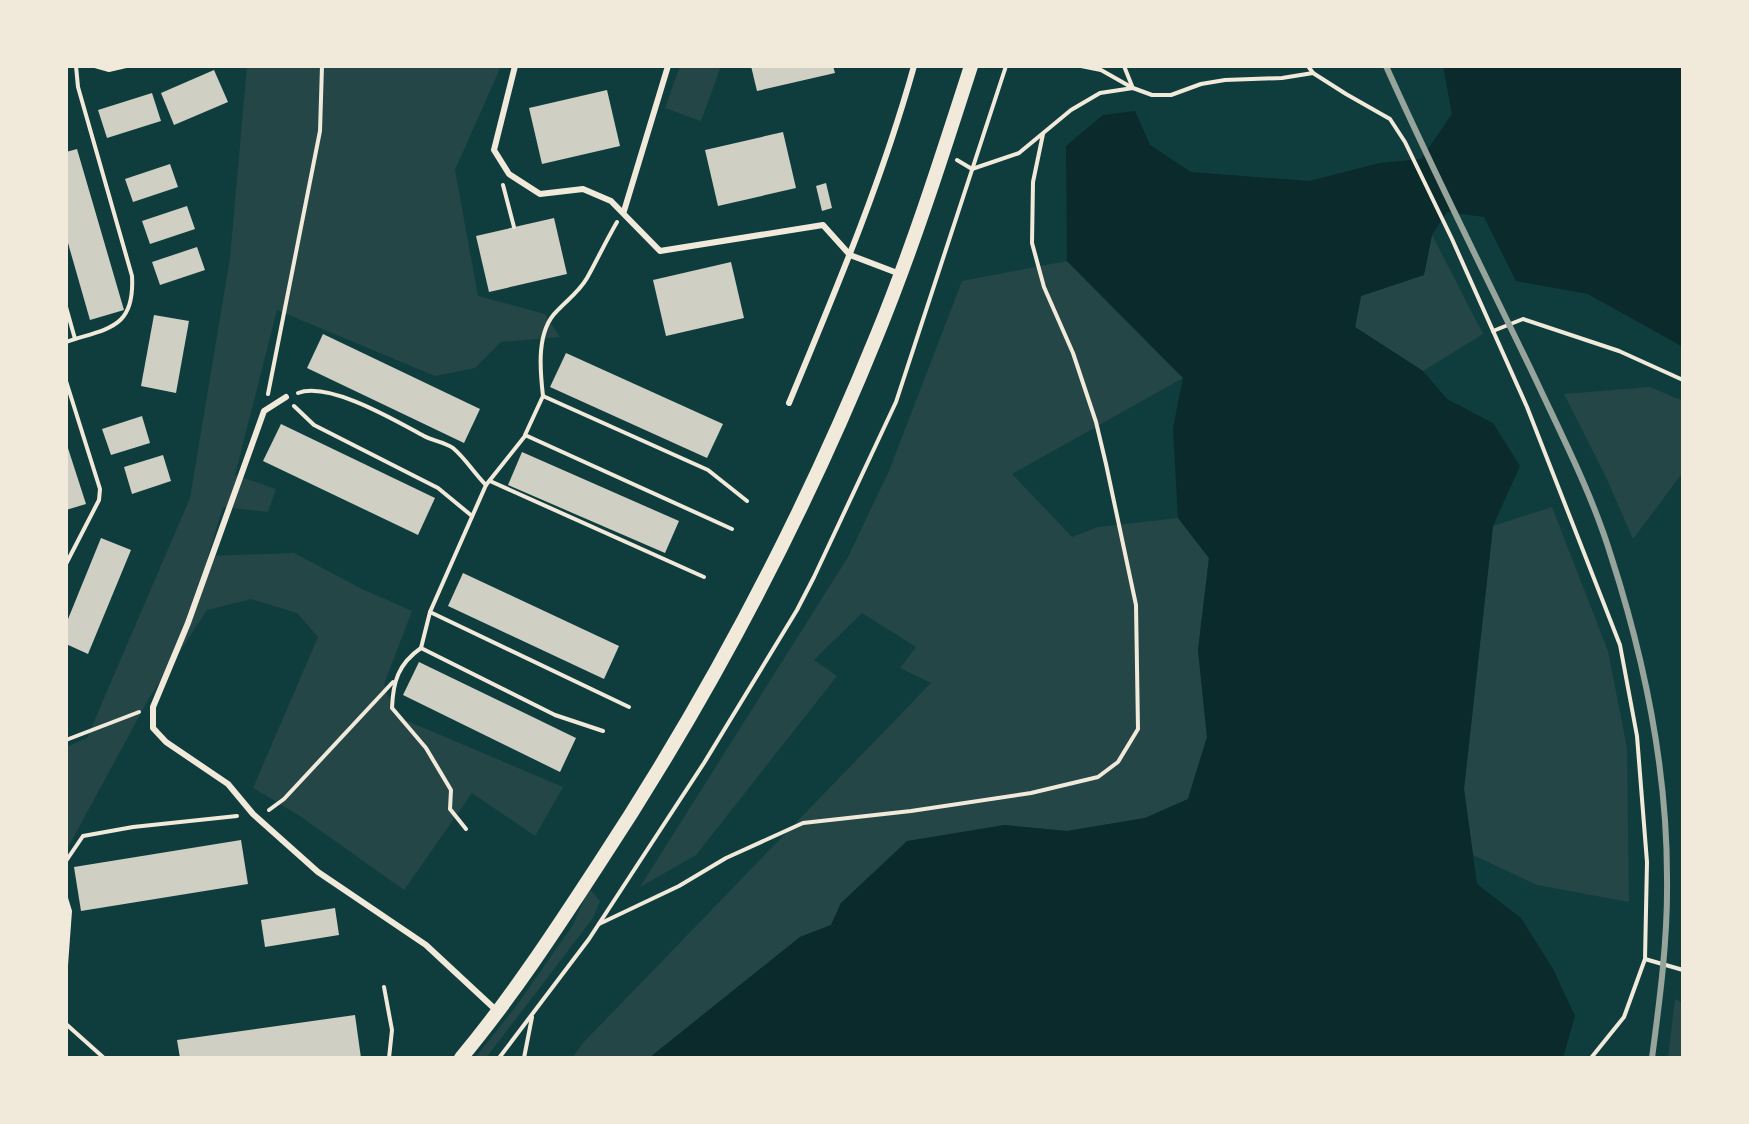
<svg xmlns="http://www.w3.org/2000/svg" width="1749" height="1124" viewBox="0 0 1749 1124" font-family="Jost,sans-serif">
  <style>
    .green { fill: #244646 }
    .water { fill: #0a2a2b }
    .building { fill: #cfcfc3 }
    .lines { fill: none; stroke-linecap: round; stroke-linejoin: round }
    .path { stroke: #f1e9da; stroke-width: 4 }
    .service { stroke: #f1e9da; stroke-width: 6 }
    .tertiary { stroke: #f1e9da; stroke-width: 14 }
    .rail { stroke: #97a49c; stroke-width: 6 }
  </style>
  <rect width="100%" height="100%" fill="#0f3d3e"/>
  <g class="green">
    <path d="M247,66H501L455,170L478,296L545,314L560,337L501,342L475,368L435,376L277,310L235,475L276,489L268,512L223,507L208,556L294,553L362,589L412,611L384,684L391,703L405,720L563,787L535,836L472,793L404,890L300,816L253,788L318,637L297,613L251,599L207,610L148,700L66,851V747L87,738L190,498L230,258Z"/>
    <path d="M680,66H721L701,121L665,108Z"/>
    <path d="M1432,235L1483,334L1423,371L1355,327L1361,296L1424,275Z"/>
    <path d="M1067,261L1183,378L1012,474L1072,537L1098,527L1178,518L1209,558L1198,650L1207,737L1188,799L1145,818L1067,831L1004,825L841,903L831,925L800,937L649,1058H572L583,1043L931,683L900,668L916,647L862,613L814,660L837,676L696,855L640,887L848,557L889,471L962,281Z"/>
    <path d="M1650,387L1683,401V472L1633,539L1606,477L1564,394Z"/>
    <path d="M1552,507L1608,651L1627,748L1629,902L1537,885L1473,855L1464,789L1493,526Z"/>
    <path d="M589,888L600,901L593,918L486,1058H475L517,1005L573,925Z"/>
    <path d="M1675,999L1683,1003V1058H1668Z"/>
  </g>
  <path class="water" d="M1443,66H1683V347L1588,294L1516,281L1484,217L1447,212L1432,235L1424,275L1361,296L1355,327L1423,371L1447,399L1493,423L1520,466L1493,526L1464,789L1477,884L1521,918L1553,969L1575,1016L1563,1058H649L800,937L831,925L841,903L907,841L1004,825L1067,831L1145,818L1188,799L1207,737L1198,650L1209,558L1178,518L1173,428L1183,378L1067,261L1066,146L1103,115L1135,111L1150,145L1191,172L1309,181L1380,163L1421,159L1452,114Z"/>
  <g class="building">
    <path d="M751,66H833L835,73L757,91Z"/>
    <path d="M214,70L228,102L174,125L161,93Z"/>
    <path d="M607,90L620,146L542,164L529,108Z"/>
    <path d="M152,93L161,121L107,138L98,110Z"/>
    <path d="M783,132L796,188L718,206L705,150Z"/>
    <path d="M77,149L124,310L90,320L66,236V152Z"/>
    <path d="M170,164L178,187L133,202L125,179Z"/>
    <path d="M826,183L832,208L822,211L816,186Z"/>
    <path d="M187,206L195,229L150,244L142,221Z"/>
    <path d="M554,218L567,274L489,292L476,236Z"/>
    <path d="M197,247L205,270L160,285L152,262Z"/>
    <path d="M731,262L744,318L666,336L653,280Z"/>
    <path d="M154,315L189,321L176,393L141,386Z"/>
    <path d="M323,334L480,409L464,443L307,368Z"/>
    <path d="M566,353L723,424L707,458L550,387Z"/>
    <path d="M142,416L150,443L111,455L102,429Z"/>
    <path d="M281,424L435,498L418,535L263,461Z"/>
    <path d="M66,442L86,504L66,510Z"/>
    <path d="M522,452L679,521L665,553L508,485Z"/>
    <path d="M163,455L171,481L132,494L124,467Z"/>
    <path d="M101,538L131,550L88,654L66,644V624Z"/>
    <path d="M463,573L619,646L604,679L448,606Z"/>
    <path d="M419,662L576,738L560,772L403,695Z"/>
    <path d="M241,840L248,884L81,911L74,867Z"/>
    <path d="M335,908L339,935L265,947L261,920Z"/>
    <path d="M355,1015L361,1058H180L177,1040Z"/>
  </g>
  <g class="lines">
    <g class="path">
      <path d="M95,66L109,70L126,66"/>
      <path d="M1081,66L1101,70L1131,87"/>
      <path d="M1124,66L1132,86"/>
      <path d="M1308,66L1313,73L1346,94L1390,119L1405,142L1452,239L1527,407L1620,645L1637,736L1647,862L1645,959L1624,1017L1591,1058"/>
      <path d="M957,160L972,169L1019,153L1071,110L1100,93L1133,88L1152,95H1171L1201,84L1225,80L1282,78L1313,73"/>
      <path d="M503,185L514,227"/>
      <path d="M66,307L75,339"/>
      <path d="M1493,331L1523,319L1619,351L1683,380"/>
      <path d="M66,342C108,328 135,329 132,276L78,87L76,66"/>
      <path d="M66,381L100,489L99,500L66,564"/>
      <path d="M298,393C329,381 396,421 424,436C433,441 445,442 453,448C465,458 475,474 486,485"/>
      <path d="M268,394L320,131L322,66"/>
      <path d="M543,396C540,370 536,331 557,311C567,300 579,292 587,278C597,260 606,241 617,222"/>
      <path d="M294,406L314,425L438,488L472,516"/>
      <path d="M525,436L486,485L430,612L629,707"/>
      <path d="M490,481L704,577"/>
      <path d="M732,529L525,435L543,396L708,470L747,501"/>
      <path d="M430,612L421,648L555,715L603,731"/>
      <path d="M421,648C398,664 393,682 392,708L426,748L451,790L450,809L466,829"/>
      <path d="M66,740L139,712"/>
      <path d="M269,810L284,799L393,682"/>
      <path d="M66,861L83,836L133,827L237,816"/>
      <path d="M66,898L70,911L66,965"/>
      <path d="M599,924L679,886L726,858L803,823L911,811L1031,793L1098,777L1118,762L1138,729L1136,605L1106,464L1096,422L1073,353L1044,287L1032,243L1033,182L1043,134"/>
      <path d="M1645,959L1683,970"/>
      <path d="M384,987L392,1030L389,1058"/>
      <path d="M66,1024L104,1058"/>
      <path d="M499,1058L589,939L704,763L797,610L814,577L896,402L1006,66"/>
      <path d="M524,1058L532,1017"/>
    </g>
    <g class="service">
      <path d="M515,66L494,150L509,174L540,194L583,189L611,201L660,251L823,225L850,255L900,274"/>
      <path d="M624,211L668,66"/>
      <path d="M286,397L264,411L188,623L153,707V728L166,742L228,784L253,814L318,872L426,945L497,1011"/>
      <path d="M789,403C835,292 882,181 914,66"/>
    </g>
    <path class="tertiary" d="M461,1058C511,998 555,931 598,865C708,698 802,520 877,335C913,247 942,156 971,66"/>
    <path class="rail" d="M1386,66C1433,171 1485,274 1535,378C1562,436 1592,494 1611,556C1644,658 1667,769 1667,877C1668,938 1660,998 1652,1058"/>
  </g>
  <rect width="1749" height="1124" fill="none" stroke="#f1e9da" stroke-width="136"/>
</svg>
